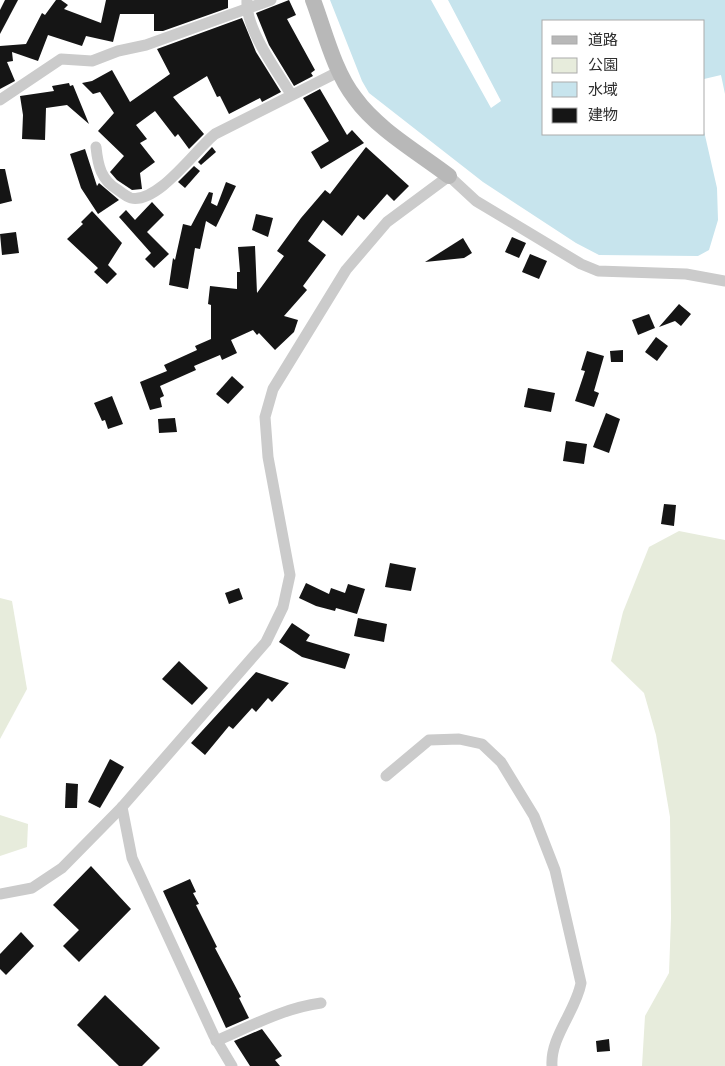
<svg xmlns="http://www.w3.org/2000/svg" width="725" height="1066" viewBox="0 0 725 1066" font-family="'Asap Condensed','Noto Sans JP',sans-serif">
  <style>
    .green { fill: #e7ecdc }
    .water { fill: #c7e4ed }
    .building { fill: #151515 }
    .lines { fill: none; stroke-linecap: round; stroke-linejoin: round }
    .street { stroke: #cbcbcb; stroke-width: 11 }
    .secondary { stroke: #b8b8b8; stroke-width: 16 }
  </style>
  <rect width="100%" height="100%" fill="#fff"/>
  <g class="green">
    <path d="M679,531L725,540V1066H642L645,1016L669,973L671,918L670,817L656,735L644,693L611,661L623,612L649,547Z"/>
    <path d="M0,598L12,601L27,689L0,739Z"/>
    <path d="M0,815L28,824L27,847L0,856Z"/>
  </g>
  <path class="water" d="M330,0H431L491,108L501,101L448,0H725V94L721,75L704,79V21H544V134H704V131L717,188L718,220L709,250L698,256L599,255L576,243L483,182L369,93L362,81Z"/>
  <g class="building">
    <path d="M5,0H18L0,34V10Z"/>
    <path d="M56,0H61L68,5L64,9L101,23L106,0H228V8L163,31H154V14H120L113,42L86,36L82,46L48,35L38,61L12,52L13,61L7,62L15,81L0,89V46L26,44L42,13L45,15Z"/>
    <path d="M289,0L296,15L287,19L315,70L311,73L313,76L294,86L269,45L256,13Z"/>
    <path d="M242,18L256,52L281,92L262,102L260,98L229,114L220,96L217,97L207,76L173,97L204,134L189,149L178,134L175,137L155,111L136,125L147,139L140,143L155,162L140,173L142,189L132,190L117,180L110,172L124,156L98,131L114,113L100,92L93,94L82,83L92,81L112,70L130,102L170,74L157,49Z"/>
    <path d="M69,83L70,86L73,85L89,124L67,105L46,108L45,140L22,139L23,115L20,96L54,91L52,86Z"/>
    <path d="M320,89L347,135L352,130L364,143L321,169L311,152L329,141L303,98Z"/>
    <path d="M212,147L216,152L201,165L198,162Z"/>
    <path d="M366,147L409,186L394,201L387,194L364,220L358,215L342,236L323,220L308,241L326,255L303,286L307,290L284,316L298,320L294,332L275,350L259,333L257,335L253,330L231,340L237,353L222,360L220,355L194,366L196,370L160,386L164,396L160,398L162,407L150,410L140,382L167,371L164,365L197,350L195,346L211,339V305L208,304L210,286L237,289V272H240L238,247L255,246L257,293L284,256L277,251L301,218L325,190L330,194Z"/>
    <path d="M85,149L97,186L99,183L119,200L98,214L81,188L70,154Z"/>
    <path d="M194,166L200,171L185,188L178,182Z"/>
    <path d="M0,169H5L12,201L0,204Z"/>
    <path d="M226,182L236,186L216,227L206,221L200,249L195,248L188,289L169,285L173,258L175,260L183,224L191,226L209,192L213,193L211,203L217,206Z"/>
    <path d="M152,202L164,215L147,232L169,254L154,268L145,259L151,253L119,217L126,210L135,220Z"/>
    <path d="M92,211L122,243L108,265L117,274L107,284L94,272L98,268L67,239L83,224L81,222Z"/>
    <path d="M256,214L273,218L268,237L252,230Z"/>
    <path d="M16,232L19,253L2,255L0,234Z"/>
    <path d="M512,237L526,243L519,258L505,252Z"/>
    <path d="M463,238L472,253L464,258L425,262Z"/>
    <path d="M530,254L547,261L539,279L522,272Z"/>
    <path d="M679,304L691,314L681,326L675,321L659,327Z"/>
    <path d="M649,314L655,328L638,335L632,320Z"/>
    <path d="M656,337L668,346L657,361L645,352Z"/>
    <path d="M623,350V362H611L610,351Z"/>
    <path d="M587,351L604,356L594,391L599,393L594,407L575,401L585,371L581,370Z"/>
    <path d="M232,376L244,387L228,404L216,394Z"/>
    <path d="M528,388L555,393L551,412L524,407Z"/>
    <path d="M112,396L123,424L108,429L105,420L102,421L94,403Z"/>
    <path d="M606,413L620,419L609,453L593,447Z"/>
    <path d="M175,418L177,432L159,433L158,419Z"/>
    <path d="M566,441L587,444L584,464L563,461Z"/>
    <path d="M664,504L676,505L674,526L661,524Z"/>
    <path d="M390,563L416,568L411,591L385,587Z"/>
    <path d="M306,583L329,594L331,588L345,593L348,584L365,589L357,614L336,608L335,611L316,606L299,598Z"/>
    <path d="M239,588L243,599L229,604L225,593Z"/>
    <path d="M358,618L387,624L384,642L354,636Z"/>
    <path d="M292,623L310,635L306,641L350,654L345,669L302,657L279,642Z"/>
    <path d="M179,661L208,688L192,705L162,679Z"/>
    <path d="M256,672L289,683L272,702L268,698L256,712L252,708L233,729L229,726L205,755L191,743Z"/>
    <path d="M110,759L124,767L100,808L88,802Z"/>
    <path d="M66,783L78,784L77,808H65Z"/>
    <path d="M91,866L131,909L79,962L63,946L79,930L53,905Z"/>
    <path d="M190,879L196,892L193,893L199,904L196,905L217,947L215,948L241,997L239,998L249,1018L226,1028L163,891Z"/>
    <path d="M21,932L34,946L6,975L0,969V954Z"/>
    <path d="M105,995L160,1048L142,1066H119L77,1025Z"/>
    <path d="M262,1029L282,1056L275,1060L280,1066H250L234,1041Z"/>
    <path d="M609,1039L610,1051L597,1052L596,1041Z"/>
  </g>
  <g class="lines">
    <g class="street">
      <path d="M247,0C245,28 276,70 291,94"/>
      <path d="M0,100L61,59L92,61L118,51L146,45L271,0"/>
      <path d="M96,147C98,166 101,180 118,190C122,193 127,197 131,198C158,204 196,149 215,134L340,71"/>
      <path d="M386,776L429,740L459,739L482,744L501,762L534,816L555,870L581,983C576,1011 550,1037 552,1066"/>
      <path d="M122,807L132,858L214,1036L232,1066"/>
      <path d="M0,894L32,888L62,868L122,807L266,642L283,607L290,575L268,457L265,417L273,389L346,270L387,222L449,176L476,201L581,264L598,271L686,274L725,281"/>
      <path d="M216,1041C251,1026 284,1008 321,1003"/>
    </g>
    <path class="secondary" d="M313,0C325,32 334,71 355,98C377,129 419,153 449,176"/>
  </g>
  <rect x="542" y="20" width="162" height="115" fill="#ffffff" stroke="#ababab"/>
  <rect x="552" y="36" width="25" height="8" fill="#b8b8b8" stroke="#ababab"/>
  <text x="588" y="45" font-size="15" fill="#2e2e2e">道路</text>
  <rect x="552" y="58" width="25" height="15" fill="#e7ecdc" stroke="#ababab"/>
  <text x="588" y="70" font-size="15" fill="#2e2e2e">公園</text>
  <rect x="552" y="82" width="25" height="15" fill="#c7e4ed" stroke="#ababab"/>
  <text x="588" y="95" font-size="15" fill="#2e2e2e">水域</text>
  <rect x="552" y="108" width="25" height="15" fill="#151515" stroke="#ababab"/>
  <text x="588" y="120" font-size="15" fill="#2e2e2e">建物</text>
</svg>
